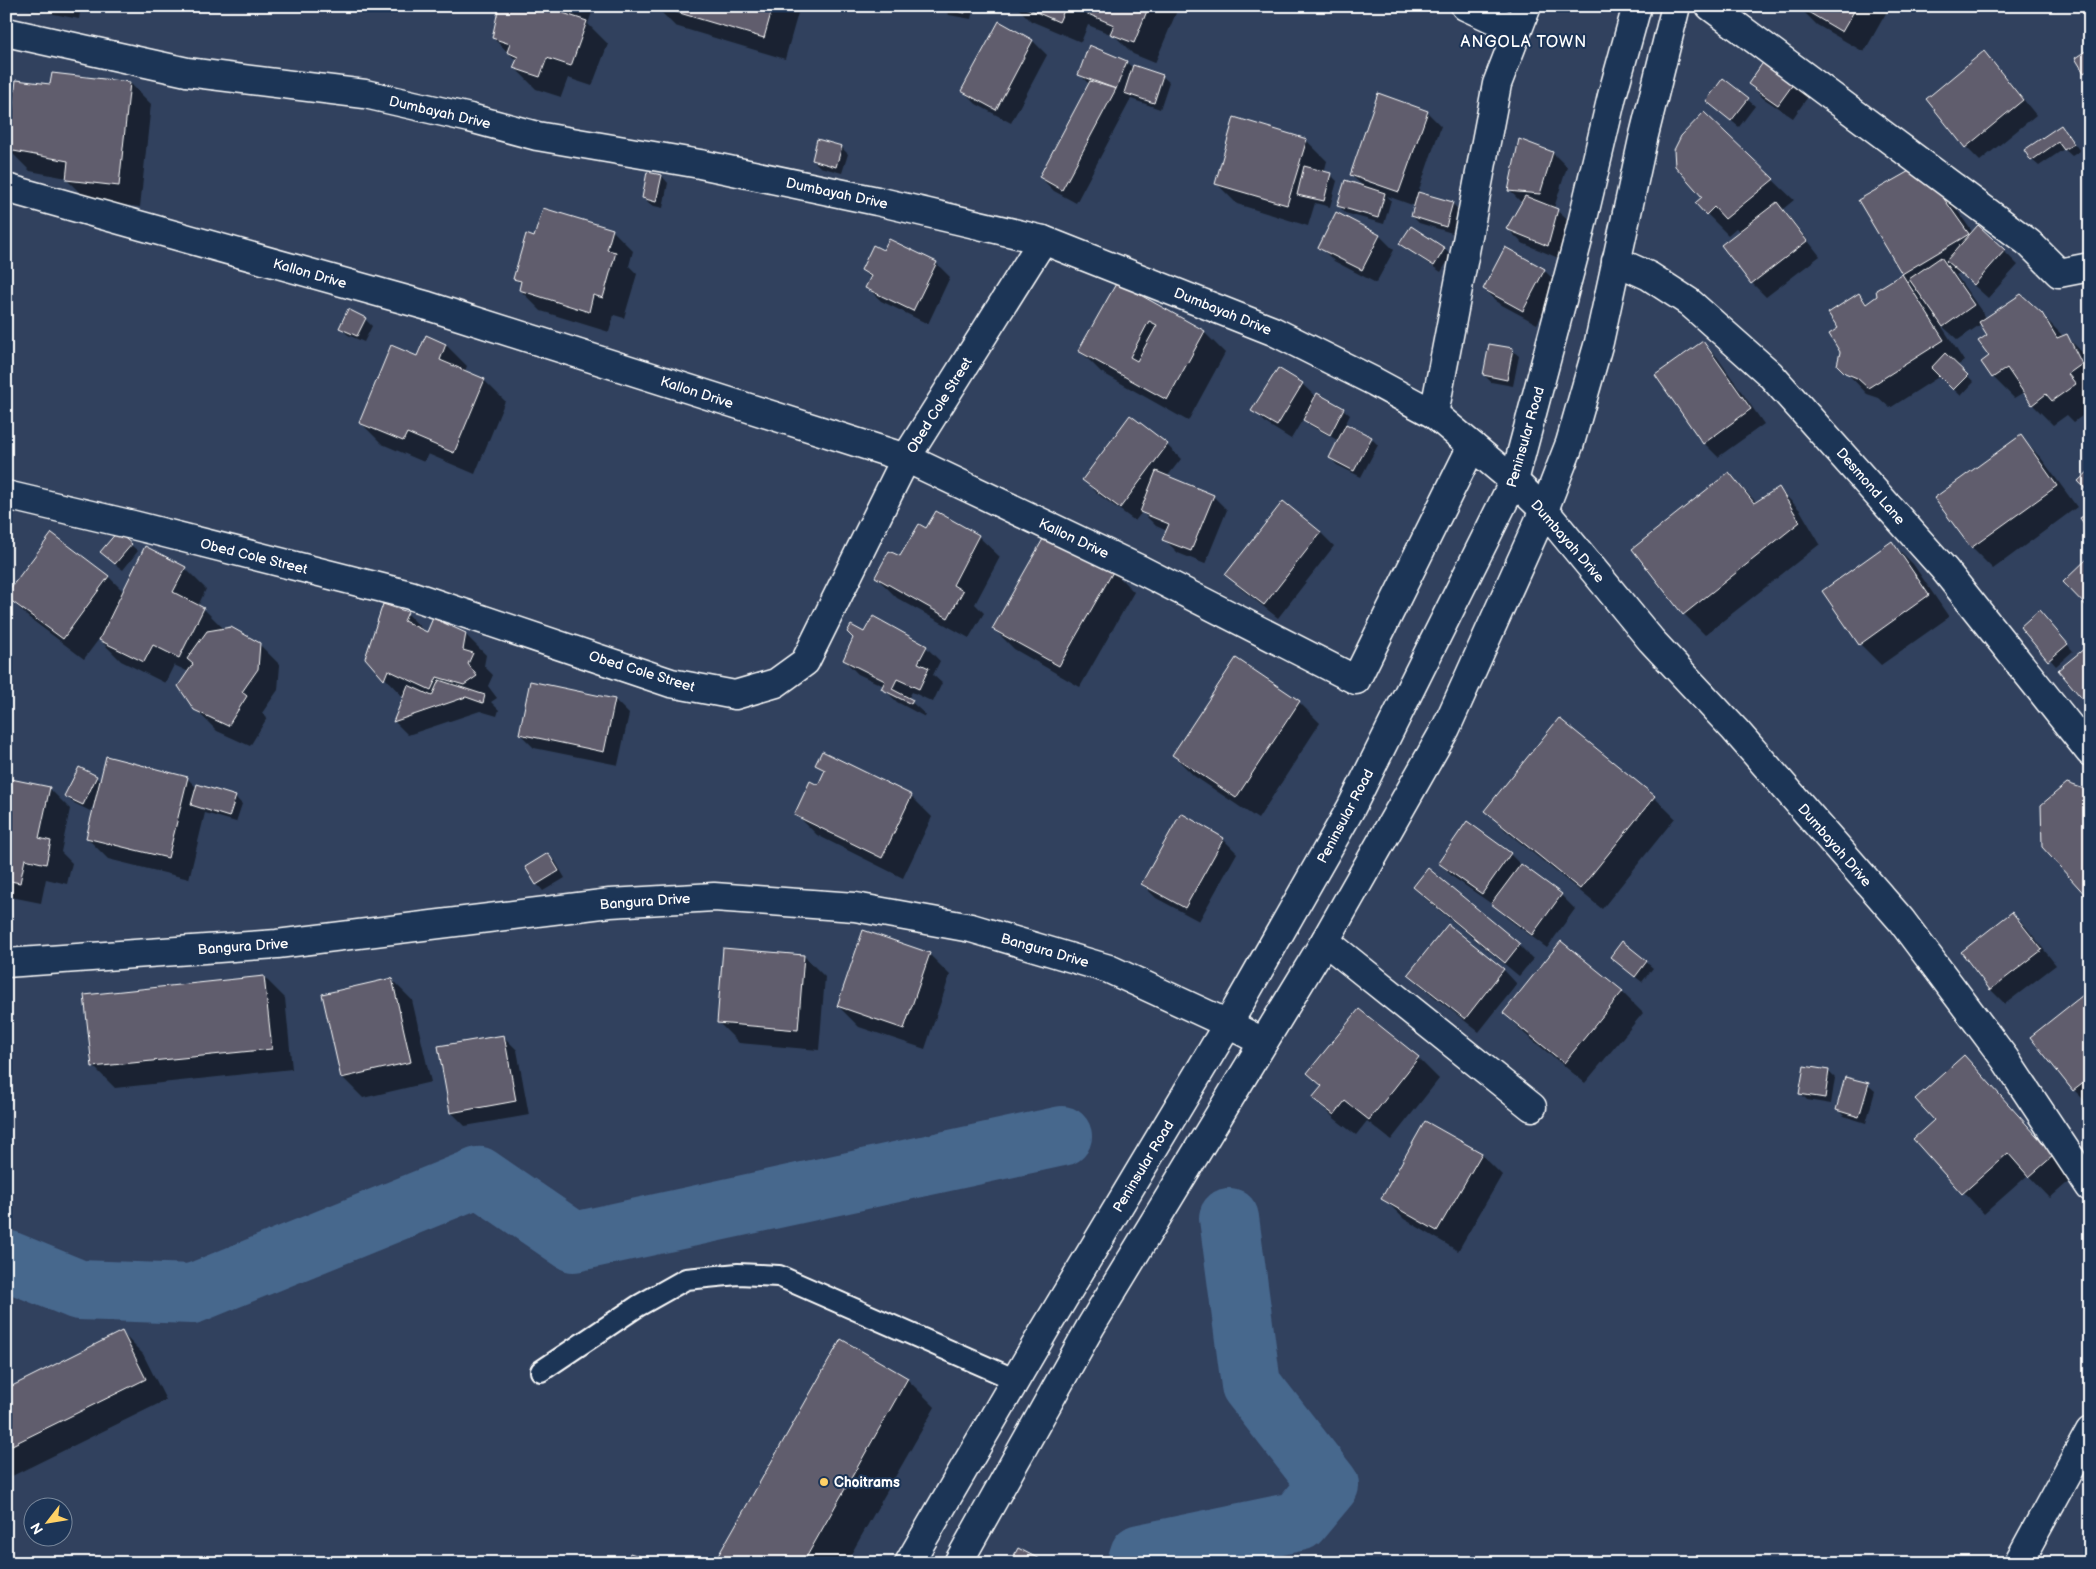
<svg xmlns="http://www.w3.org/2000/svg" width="2096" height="1569" viewBox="0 0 2096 1569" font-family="'Balsamiq Sans',sans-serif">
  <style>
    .shadow { fill: #0007 }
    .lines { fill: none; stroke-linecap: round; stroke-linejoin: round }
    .river { stroke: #47678d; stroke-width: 60 }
    .building { fill: #615d6d; stroke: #fff; fill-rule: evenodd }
    .lane-casing { stroke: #fff; stroke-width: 24 }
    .street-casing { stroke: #fff; stroke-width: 31 }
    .primary-casing { stroke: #fff; stroke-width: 31 }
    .lane { stroke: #1d3557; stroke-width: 20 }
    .street { stroke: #1d3557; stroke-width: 28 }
    .primary { stroke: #1d3557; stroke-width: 28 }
    .poi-dot { fill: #ffd166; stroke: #1d3557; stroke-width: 2 }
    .labels { text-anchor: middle; stroke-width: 4; stroke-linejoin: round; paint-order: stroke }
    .street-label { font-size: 14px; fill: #fff; stroke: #1d3557 }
    .poi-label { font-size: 14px; font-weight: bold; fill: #fff; stroke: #1d3557; text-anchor: start }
    .quarter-label { font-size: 16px; letter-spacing: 1px; fill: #fff; stroke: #1d3557 }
  </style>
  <rect width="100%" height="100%" fill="#31415e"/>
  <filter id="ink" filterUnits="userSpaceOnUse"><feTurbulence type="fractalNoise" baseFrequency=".02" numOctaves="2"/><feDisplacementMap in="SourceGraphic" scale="10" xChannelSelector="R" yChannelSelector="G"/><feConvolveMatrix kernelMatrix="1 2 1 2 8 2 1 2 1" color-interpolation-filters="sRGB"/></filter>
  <g filter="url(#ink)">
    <g class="shadow">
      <path d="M13,6H81L79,19Z"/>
      <path d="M500,6H594L588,24L608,44L592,86L568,78L561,97L536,89L515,68L518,62L493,38Z"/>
      <path d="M655,6H800L785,59L675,26Z"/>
      <path d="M942,6H974L971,19L949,15Z"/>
      <path d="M1016,6H1179L1155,63L1133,54L1115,36L1088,25L1081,42L1031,21Z"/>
      <path d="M1798,6H1890L1864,52L1817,25Z"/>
      <path d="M2049,6H2059L2056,11Z"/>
      <path d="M999,22L1033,41L1047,55L1011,123L976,104L962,90Z"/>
      <path d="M2090,50V77L2085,72Z"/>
      <path d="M1983,53L1997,67L2036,115L1980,161L1966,147Z"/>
      <path d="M1769,56L1812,91L1793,118L1763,98L1750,84Z"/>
      <path d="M1126,62L1133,68L1162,76L1169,82L1160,109L1131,99L1076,203L1054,191L1040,177L1090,85L1079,74Z"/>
      <path d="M1724,79L1755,106L1739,127L1707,101Z"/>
      <path d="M130,83L151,104L140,207L88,201L67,180V178L30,171L9,150L51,85Z"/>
      <path d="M1427,112L1441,126L1418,193L1452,203L1459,210L1452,233L1419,223L1412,216L1415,206L1387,196L1391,200L1384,224L1345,213L1339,206L1364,187L1351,175Z"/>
      <path d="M2061,126L2080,151L2072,156L2064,149L2039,166L2032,160Z"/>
      <path d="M1306,140L1327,161L1324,173L1330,174L1337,181L1330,207L1315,203L1308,226L1237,204L1216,183Z"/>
      <path d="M1520,141L1553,153L1567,167L1554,208L1572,224L1561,259L1522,243L1508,229L1522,203L1509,190Z"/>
      <path d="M841,147L848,154L842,173L820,167L813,160Z"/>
      <path d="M662,176L668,183L663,208L650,205L643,198Z"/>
      <path d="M1773,180L1794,200L1783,209L1820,256L1766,297L1752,283L1723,245L1740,232L1736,228L1728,235L1707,214L1704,197Z"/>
      <path d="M1941,187L1973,233L2004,251L2018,265L1988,298L1960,273L1956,275L1987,319L2041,314L2064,337L2066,336L2087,357L2090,361V394L2088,395L2090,410L2074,422L2067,415L2053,425L2032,404L2024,392L2014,398L1993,377L1983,363L1991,357L1989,335L1981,324L1958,340L1941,325L1964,361L1957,366L1974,382L1961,396L1940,376L1890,408L1879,398L1867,394L1846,372L1839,329L1859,295L1868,304L1878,297V291L1904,274L1860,200Z"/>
      <path d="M1411,227L1445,249L1451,256L1441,272L1408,250L1401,244Z"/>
      <path d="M612,230L633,251L629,266L637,274L624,318L614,315L609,332L541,311L520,290L522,285L515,278L535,238Z"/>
      <path d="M1380,236L1394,250L1376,283L1334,261L1320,247Z"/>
      <path d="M884,252L936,263L950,277L928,324L881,301L867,287L871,279L862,269Z"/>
      <path d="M1544,270L1558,284L1537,324L1498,303L1484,289Z"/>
      <path d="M1117,284L1204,332L1225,353L1188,421L1101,372L1080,351Z"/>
      <path d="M365,319L372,326L364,342L348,335L341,328Z"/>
      <path d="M426,337L446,345L467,366L465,371L484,380L505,401L475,474L428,454L424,462L382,444L361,423L417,358Z"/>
      <path d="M1703,343L1717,357L1764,424L1718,457L1704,443Z"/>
      <path d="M1512,350L1519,356L1513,386L1491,382L1484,375Z"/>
      <path d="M1302,384L1316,397L1343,409L1350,415L1345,425L1371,438L1378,445L1361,477L1337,465L1330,458L1339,441L1311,426L1303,419L1291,439L1267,424L1253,410Z"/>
      <path d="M2020,437L2041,458L2077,507L1993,569L1972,548L1936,498Z"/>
      <path d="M1167,445L1181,459L1167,477L1213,496L1227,510L1205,564L1178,553L1164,539L1167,531L1156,526L1142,512L1135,521L1098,494L1084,480Z"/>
      <path d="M1729,474L1757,503L1779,489L1800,510L1820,544L1705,635L1684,614L1633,549Z"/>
      <path d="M936,512L978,536L1000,557L975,604L984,613L969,638L897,598L876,577L901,558L927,530Z"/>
      <path d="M1320,532L1334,546L1278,618L1241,589L1227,575Z"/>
      <path d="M117,533L138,551L123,570L108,559Z"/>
      <path d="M52,534L109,577L124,592L185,568L206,589L198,606L204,609L224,629L259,644L280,665L278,690L262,713L267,718L250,746L217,731L195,709L189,672L174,665L165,683L121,661L99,639L84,659L28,617L7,596Z"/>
      <path d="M1892,543L1913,564L1949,617L1881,665L1860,644Z"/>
      <path d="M1113,571L1134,592L1080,687L1014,649L993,628Z"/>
      <path d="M407,613L426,633L465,634L486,655L484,666L493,675L488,686L497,698L491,702L499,710L497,716L480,711L408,735L394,721L404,698L366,658Z"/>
      <path d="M2045,619L2073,651L2056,666L2021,627Z"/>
      <path d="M865,634L926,647L940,661L933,675L942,683L933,702L912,692L908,699L926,715L925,717L897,702L883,688L884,686L858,674L844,660Z"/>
      <path d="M1236,659L1299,702L1320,723L1258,819L1194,776L1173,755Z"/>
      <path d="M531,682L615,700L629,714L618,765L534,748L520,734Z"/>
      <path d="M1559,720L1654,797L1675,818L1602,909L1507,832L1486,811Z"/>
      <path d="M823,753L911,796L932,817L903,878L817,835L796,814L818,787L825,772L817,765Z"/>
      <path d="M79,769L96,777L101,782L187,778L197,788L235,797L242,804L236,822L205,813L189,879L108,859L87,838L96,802L90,811L72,802L66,796Z"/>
      <path d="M6,779L49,788L70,809L61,852L72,863L67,884L46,879L41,903L6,896Z"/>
      <path d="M2090,792V897L2043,847Z"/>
      <path d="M1223,839L1237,853L1199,921L1156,898L1142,884Z"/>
      <path d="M1510,854L1524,868L1561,895L1575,909L1547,948L1507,918L1496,907L1453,877L1439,863Z"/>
      <path d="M548,855L555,861L565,878L543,891L537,884Z"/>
      <path d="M1414,887L1519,945L1533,959L1519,976L1428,901Z"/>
      <path d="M2012,913L2026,927L2056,965L2005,1004L1991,990L1962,952Z"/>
      <path d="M1448,925L1504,970L1517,984L1479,1032L1423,988L1409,974Z"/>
      <path d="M1561,943L1622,992L1643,1013L1585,1083L1525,1034L1504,1013Z"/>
      <path d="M929,954L950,975L925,1049L859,1027L838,1006Z"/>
      <path d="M804,956L825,977L819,1050L739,1043L718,1022Z"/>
      <path d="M1646,962L1653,968L1642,982L1618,963Z"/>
      <path d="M264,977L285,998L292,1069L115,1088L94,1067L86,996Z"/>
      <path d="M391,979L412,1000L431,1082L363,1098L342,1077Z"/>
      <path d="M2083,997L2090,1003V1103L2088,1104L2074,1090L2032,1037Z"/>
      <path d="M503,1036L517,1050L529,1115L465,1126L451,1112Z"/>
      <path d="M1964,1057L2074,1177L2050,1198L2028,1175L1984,1214L1915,1139L1936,1120Z"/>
      <path d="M1418,1058L1439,1079L1391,1140L1367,1121L1356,1135L1335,1119L1314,1098L1323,1087L1309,1073Z"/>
      <path d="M1828,1071L1835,1078L1831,1104L1807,1100L1801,1094Z"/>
      <path d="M1868,1085L1875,1091L1866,1123L1844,1116L1838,1110Z"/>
      <path d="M1481,1154L1502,1175L1458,1251L1404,1219L1383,1198Z"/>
      <path d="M122,1333L143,1354L166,1400L6,1479V1390Z"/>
      <path d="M907,1379L935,1407L846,1563H715Z"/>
    </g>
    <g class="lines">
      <g class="river">
        <path d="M6,1260L79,1290L192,1294L479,1177L574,1242L1062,1136"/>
        <path d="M1137,1563L1140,1554L1299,1521L1329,1485L1251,1385L1229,1218"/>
      </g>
    </g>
    <g class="building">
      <path d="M499,6H566L563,13L587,21L571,66L547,58L540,77L513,68L518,57L507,52L510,44L492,38Z"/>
      <path d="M656,6H773L764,38Z"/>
      <path d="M941,6H966L965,13L941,8Z"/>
      <path d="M1022,6H1066L1059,22Z"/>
      <path d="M1069,6H1149L1134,43L1110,34L1114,25Z"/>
      <path d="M1798,6H1857L1842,32Z"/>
      <path d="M999,21L1033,40L996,110L961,91Z"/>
      <path d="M1089,45L1127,61L1116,89L1078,75Z"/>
      <path d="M2090,48V69L2084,73L2075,58Z"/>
      <path d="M1984,51L2023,100L1965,148L1926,99Z"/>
      <path d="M1769,54L1799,76L1778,105L1748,84Z"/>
      <path d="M1133,65L1163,75L1154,103L1124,93Z"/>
      <path d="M52,73L130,82L119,186L66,180L68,161L8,150L16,80L50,84Z"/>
      <path d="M1723,78L1749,98L1731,121L1706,101Z"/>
      <path d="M1090,81L1116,89L1062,190L1039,177Z"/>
      <path d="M1378,93L1428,111L1399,192L1350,175Z"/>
      <path d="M1704,112L1774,179L1725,219L1714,207L1706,215L1695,203L1702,197L1675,166L1674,150L1681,136Z"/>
      <path d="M1234,117L1307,139L1287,205L1215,184Z"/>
      <path d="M2061,125L2074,144L2064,150L2058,142L2031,161L2024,150Z"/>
      <path d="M817,139L842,146L836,167L812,160Z"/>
      <path d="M1519,139L1553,152L1540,194L1508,191Z"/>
      <path d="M1920,165L1969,234L1902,274L1858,200Z"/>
      <path d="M1304,166L1331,173L1324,201L1297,195Z"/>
      <path d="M647,172L662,175L656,202L642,198Z"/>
      <path d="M1345,180L1385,193L1378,218L1337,206Z"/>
      <path d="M1418,192L1453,202L1446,227L1411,216Z"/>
      <path d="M1525,196L1558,209L1548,246L1506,229Z"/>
      <path d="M1777,202L1807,241L1751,284L1721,245Z"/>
      <path d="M543,208L613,229L607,250L616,252L603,298L593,295L589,312L519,290L521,281L513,279L526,234L534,237Z"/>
      <path d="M1336,212L1380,235L1362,270L1318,248Z"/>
      <path d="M1978,225L2005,250L1974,285L1946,261Z"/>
      <path d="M1411,226L1445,248L1434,266L1399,244Z"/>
      <path d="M889,239L937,262L913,311L865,288L871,276L861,270L873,245L883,250Z"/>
      <path d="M1505,247L1545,269L1523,311L1483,289Z"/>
      <path d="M1941,257L1974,305L1943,327L1909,279Z"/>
      <path d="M1902,274L1944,340L1868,388L1857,378L1845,373L1837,365L1840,352L1829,334L1838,328L1828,313L1859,293L1866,304L1877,296L1876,290Z"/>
      <path d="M1117,282L1205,331L1167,400L1078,351ZM1149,321L1157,325L1137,361L1130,357Z"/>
      <path d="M2021,294L2042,313L2057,338L2067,334L2082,364L2068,374L2076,384L2052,401L2046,394L2032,405L2007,368L1992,378L1981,362L1989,356L1978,341L1987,335L1979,322Z"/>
      <path d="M348,309L366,318L357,336L339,328Z"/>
      <path d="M426,335L446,344L440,360L485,379L454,453L407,433L403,441L359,423L391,345L417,356Z"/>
      <path d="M1703,341L1751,409L1703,444L1655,375Z"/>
      <path d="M1489,344L1513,348L1507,380L1483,375Z"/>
      <path d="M1945,353L1968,375L1953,390L1931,368Z"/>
      <path d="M1278,368L1303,383L1277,426L1251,411Z"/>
      <path d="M1317,393L1344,408L1330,435L1303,420Z"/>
      <path d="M1130,415L1168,444L1120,508L1082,480Z"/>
      <path d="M1346,424L1372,437L1354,471L1329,458Z"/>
      <path d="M2021,435L2057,486L1971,548L1934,498Z"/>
      <path d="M2090,470V494L2078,481Z"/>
      <path d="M1156,471L1214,495L1191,551L1162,540L1169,524L1140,512Z"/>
      <path d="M1729,472L1754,503L1779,487L1800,522L1683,615L1632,549Z"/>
      <path d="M1283,501L1321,532L1264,605L1225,575Z"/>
      <path d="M936,511L979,535L953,585L963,591L948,618L875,577L889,551L900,556L919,524L926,528Z"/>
      <path d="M2090,512V532L2080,518Z"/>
      <path d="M117,532L132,544L115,564L100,552Z"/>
      <path d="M1047,532L1114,570L1059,666L992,629Z"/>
      <path d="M52,533L109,576L63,639L6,597V594Z"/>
      <path d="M1892,541L1929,595L1859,645L1822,591Z"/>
      <path d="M145,546L186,567L173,592L204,608L179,658L153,645L144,662L99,640Z"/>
      <path d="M2090,556V610L2063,582Z"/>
      <path d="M383,604L408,612L404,621L427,632L433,618L466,633L463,650L473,653L468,664L477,676L464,685L437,677L431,690L388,670L384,680L365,658Z"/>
      <path d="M2039,610L2068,644L2048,661L2020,627Z"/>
      <path d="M873,616L927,646L918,663L929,668L919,689L897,679L892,689L913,700L911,704L881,689L885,681L843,660L853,638L847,632L851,625L864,632Z"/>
      <path d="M231,627L260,643L258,669L242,692L247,696L228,726L194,710L178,686L193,664L187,659L207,631Z"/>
      <path d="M2090,644V708L2058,670Z"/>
      <path d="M1236,658L1300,701L1236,798L1172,755Z"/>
      <path d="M439,680L485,695L483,703L466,697L393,722L408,685L432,696Z"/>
      <path d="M530,681L615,699L604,752L519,734Z"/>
      <path d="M1559,718L1655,796L1580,889L1484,811Z"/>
      <path d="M822,751L912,795L882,858L794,815L810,781L818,785L825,770L815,765Z"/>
      <path d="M106,756L188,777L168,858L86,838Z"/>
      <path d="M79,767L97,776L83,805L64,796Z"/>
      <path d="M6,778L50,787L39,838L51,841L46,864L25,859L20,883L6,880Z"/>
      <path d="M2067,783L2090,791L2088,898L2042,847L2041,805Z"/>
      <path d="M197,784L236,796L229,817L191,805Z"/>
      <path d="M1181,813L1224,838L1185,908L1141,884Z"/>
      <path d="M1467,821L1511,853L1482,894L1438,863Z"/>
      <path d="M548,853L559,871L536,885L525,867Z"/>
      <path d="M1521,864L1562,894L1532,935L1491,904Z"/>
      <path d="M1428,868L1520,944L1505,963L1413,887Z"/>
      <path d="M2012,912L2042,950L1990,990L1961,952Z"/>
      <path d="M1448,924L1504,969L1465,1019L1408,974Z"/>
      <path d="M863,930L930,953L904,1029L837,1006Z"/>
      <path d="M1561,941L1623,991L1564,1063L1503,1013Z"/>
      <path d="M1622,941L1647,961L1635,977L1610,957Z"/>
      <path d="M723,948L804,955L798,1030L717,1023Z"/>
      <path d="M264,976L272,1049L92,1067L84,995Z"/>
      <path d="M392,978L411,1062L341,1078L322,994Z"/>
      <path d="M2083,995L2090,1004V1078L2073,1091L2030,1037Z"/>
      <path d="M1359,1009L1419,1057L1369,1120L1345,1101L1334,1115L1312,1098L1322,1086L1307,1073Z"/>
      <path d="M504,1035L516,1101L450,1113L438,1046Z"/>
      <path d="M1964,1055L2054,1155L2029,1177L2008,1153L1962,1194L1913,1139L1934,1120L1915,1099Z"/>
      <path d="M1804,1066L1829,1070L1825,1098L1799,1094Z"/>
      <path d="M1845,1077L1869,1083L1859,1117L1836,1110Z"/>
      <path d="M1425,1121L1482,1153L1437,1231L1381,1199Z"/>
      <path d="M122,1331L146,1379L6,1448V1389Z"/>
      <path d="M841,1339L908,1378L803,1563H714Z"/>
      <path d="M1018,1548L1047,1563H1010Z"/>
      <path d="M630,1553L661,1563H627Z"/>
    </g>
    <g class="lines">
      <g class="lane-casing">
        <path id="lane" d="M541,1371L638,1306L686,1279L738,1274L779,1276L1016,1380"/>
      </g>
      <g class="street-casing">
        <g id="street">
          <path d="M1465,6L1517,30"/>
          <path d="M1710,6L2029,243L2059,273L2090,267"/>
          <path d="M6,32L187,72L365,94L470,118L537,136L700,164L877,201L1043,240L1273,331L1375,382L1434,414L1514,481L1544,510L1651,640L1735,730L1901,920L2005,1059L2090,1187"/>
          <path d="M6,188L428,306L906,458L1141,570L1356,680L1472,446"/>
          <path d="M1616,261L1649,276L1689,302L1770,374L1944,569L2090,752"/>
          <path d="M1434,414L1497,84L1527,6"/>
          <path d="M6,495L133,525L410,595L671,683L735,695L776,683L805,662L906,458L1043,240"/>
          <path d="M1325,941L1532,1107"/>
          <path d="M6,963L277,944L610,903L714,897L855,907L971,928L1109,969L1228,1024L1263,1042"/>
          <path d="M2018,1563L2090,1431"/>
        </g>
      </g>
      <g class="primary-casing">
        <g id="primary">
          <path d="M909,1563L1044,1331L1228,1024L1351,808L1514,481L1578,240L1612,96L1637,6"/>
          <path d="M958,1563L1091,1326L1325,941L1446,728L1544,510L1570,443L1599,342L1643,139L1676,6"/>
        </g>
      </g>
      <use href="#lane" class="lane"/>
      <use href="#street" class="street"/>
      <use href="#primary" class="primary"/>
    </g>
  </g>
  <circle class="poi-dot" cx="824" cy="1482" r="5"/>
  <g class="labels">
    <g class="street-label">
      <text transform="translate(440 112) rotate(13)" y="5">Dumbayah Drive</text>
      <text transform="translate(837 193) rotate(12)" y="5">Dumbayah Drive</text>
      <text transform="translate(310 273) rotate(16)" y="5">Kallon Drive</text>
      <text transform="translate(1223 311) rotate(22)" y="5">Dumbayah Drive</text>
      <text transform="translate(697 392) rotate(18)" y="5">Kallon Drive</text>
      <text transform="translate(939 405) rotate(-58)" y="5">Obed Cole Street</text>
      <text transform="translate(1525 437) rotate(-74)" y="5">Peninsular Road</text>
      <text transform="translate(1871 486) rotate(49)" y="5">Desmond Lane</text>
      <text transform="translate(1074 538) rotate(25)" y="5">Kallon Drive</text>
      <text transform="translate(1568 541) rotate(49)" y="5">Dumbayah Drive</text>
      <text transform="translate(254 556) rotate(14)" y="5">Obed Cole Street</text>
      <text transform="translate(642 671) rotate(17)" y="5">Obed Cole Street</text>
      <text transform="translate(1345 816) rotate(-62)" y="5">Peninsular Road</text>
      <text transform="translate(1835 845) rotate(49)" y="5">Dumbayah Drive</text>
      <text transform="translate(645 901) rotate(-4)" y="5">Bangura Drive</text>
      <text transform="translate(243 946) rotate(-4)" y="5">Bangura Drive</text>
      <text transform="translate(1045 950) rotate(16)" y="5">Bangura Drive</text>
      <text transform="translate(1143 1166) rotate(-59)" y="5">Peninsular Road</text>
    </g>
    <g class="poi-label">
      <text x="834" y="1487">Choitrams</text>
    </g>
    <g class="quarter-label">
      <text x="1524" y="47">ANGOLA TOWN</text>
    </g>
  </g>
  <rect width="2096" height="1569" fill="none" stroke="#1d3557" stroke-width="25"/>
  <rect x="12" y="12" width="2071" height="1544" fill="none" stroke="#fff" stroke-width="2" filter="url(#ink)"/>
  <g transform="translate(48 1522) rotate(239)"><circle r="24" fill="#1d3557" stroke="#77869a"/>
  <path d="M0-4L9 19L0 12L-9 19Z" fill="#ffd166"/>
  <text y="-8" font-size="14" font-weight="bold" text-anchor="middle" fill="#ffffff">N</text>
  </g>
</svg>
